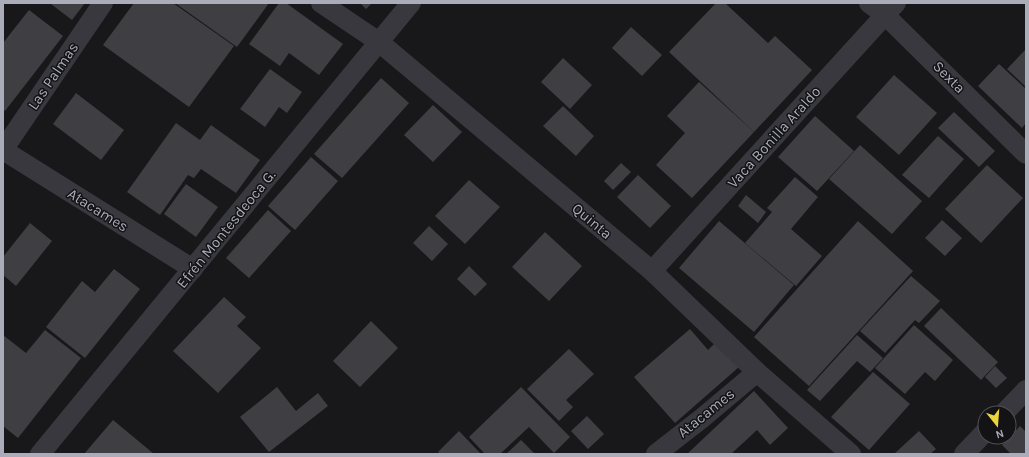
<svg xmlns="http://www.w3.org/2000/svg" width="1029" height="457" viewBox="0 0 1029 457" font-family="Karla,sans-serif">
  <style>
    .building { fill: #3f3f43 }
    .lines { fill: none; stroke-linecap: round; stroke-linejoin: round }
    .street { stroke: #39383e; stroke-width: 20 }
    .labels { text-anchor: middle; stroke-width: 3; stroke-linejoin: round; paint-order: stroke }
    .street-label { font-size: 15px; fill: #aaacb9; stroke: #131214 }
  </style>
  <rect width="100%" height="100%" fill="#181719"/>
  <g class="building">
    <path d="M52,3H85L72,20L51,4Z"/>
    <path d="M134,3H173L234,46L189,107L103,45Z"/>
    <path d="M175,3H269L237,47Z"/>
    <path d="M279,3H286L343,44L319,75L289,53L280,66L249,44Z"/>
    <path d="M360,3H372L366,9Z"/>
    <path d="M716,3H725L768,43L775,36L812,70L754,132L669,52Z"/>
    <path d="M29,10L63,36L5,111L3,109V43Z"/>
    <path d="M631,27L662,55L642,76L612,48Z"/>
    <path d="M1026,49V87L1007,69Z"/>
    <path d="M563,58L592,85L570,109L541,82Z"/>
    <path d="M999,64L1026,89V123L1022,128L978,86Z"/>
    <path d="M270,69L302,92L287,113L279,107L265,127L240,109Z"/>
    <path d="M894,75L937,113L899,155L856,117Z"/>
    <path d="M381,78L409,103L342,178L314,154Z"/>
    <path d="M699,82L754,132L692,198L656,165L685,133L667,116Z"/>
    <path d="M76,93L124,130L101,160L53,124Z"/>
    <path d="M433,105L462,132L433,162L404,135Z"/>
    <path d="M563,106L594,136L576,156L543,126Z"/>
    <path d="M954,112L995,151L979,167L938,128Z"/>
    <path d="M815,116L854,151L817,191L778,157Z"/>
    <path d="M176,123L200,140L211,125L260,160L236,193L201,169L194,178L188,175L160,215L127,192Z"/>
    <path d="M938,136L964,159L929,198L902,175Z"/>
    <path d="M860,145L922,201L892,234L829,179Z"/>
    <path d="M311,157L338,181L295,230L268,206Z"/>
    <path d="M621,163L631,172L613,190L604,181Z"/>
    <path d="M987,165L1023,198L981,243L945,209Z"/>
    <path d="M638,175L671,206L650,228L617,197Z"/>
    <path d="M795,177L818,197L791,229L822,256L796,286L745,243L772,212L767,208Z"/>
    <path d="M469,180L500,207L465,244L435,216Z"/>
    <path d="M186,184L218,207L196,237L164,214Z"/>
    <path d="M746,195L766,212L758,223L738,206Z"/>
    <path d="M268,210L291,231L249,278L226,258Z"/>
    <path d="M942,220L962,238L945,256L925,238Z"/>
    <path d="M719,221L794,285L754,332L679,268Z"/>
    <path d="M858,221L913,271L809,386L754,337Z"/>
    <path d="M30,223L52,241L16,286L3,275V257Z"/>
    <path d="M429,226L448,244L432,261L413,243Z"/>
    <path d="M545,232L582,266L549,301L512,267Z"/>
    <path d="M469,266L487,284L475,296L457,279Z"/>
    <path d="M114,269L140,289L85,358L46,327L82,281L95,292Z"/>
    <path d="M911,276L940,301L919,323L915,320L885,353L860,331Z"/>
    <path d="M224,297L246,317L237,326L261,348L218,393L173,351Z"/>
    <path d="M941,308L998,362L981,380L924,326Z"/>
    <path d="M371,321L398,348L360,387L333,361Z"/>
    <path d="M914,325L953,360L935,381L925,372L905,394L875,368Z"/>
    <path d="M690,329L708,350L717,341L739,367L675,423L634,377Z"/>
    <path d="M45,330L81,358L18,438L3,426V335L26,353Z"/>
    <path d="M857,335L883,358L870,372L857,361L820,401L807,390Z"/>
    <path d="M569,349L594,374L566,400L573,407L559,421L527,389Z"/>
    <path d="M995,366L1007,378L996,388L985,377Z"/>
    <path d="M873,372L910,404L869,450L831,417Z"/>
    <path d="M277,387L296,411L318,393L328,406L269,452L240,417Z"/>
    <path d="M521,387L570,437L554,453L529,427L500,454H485L469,437Z"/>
    <path d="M754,391L788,428L770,445L757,430L731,454H687Z"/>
    <path d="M587,416L604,434L588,449L571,431Z"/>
    <path d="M113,420L154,454H84Z"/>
    <path d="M1020,426L1026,432V454H1011L1002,445Z"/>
    <path d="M459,431L481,454H440L438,452Z"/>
    <path d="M919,431L936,449L930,454H894Z"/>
    <path d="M521,440L535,454H506Z"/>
  </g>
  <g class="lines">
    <g class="street">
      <path d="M321,3L379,42L652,271L757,372L851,454"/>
      <path d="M869,3L885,15L1026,154"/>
      <path d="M3,150L193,269"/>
      <path d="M3,150L103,3"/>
      <path d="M652,271L896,3"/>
      <path d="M1004,413L1026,390"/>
      <path d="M40,454L411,3"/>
      <path d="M656,454L701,419L757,372"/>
      <path d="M964,454L985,432"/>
    </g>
  </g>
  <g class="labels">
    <g class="street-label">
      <text transform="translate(53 76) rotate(-56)" y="5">Las Palmas</text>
      <text transform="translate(949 77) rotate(45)" y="5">Sexta</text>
      <text transform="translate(774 137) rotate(-48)" y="5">Vaca Bonilla Araldo</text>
      <text transform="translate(98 210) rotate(32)" y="5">Atacames</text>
      <text transform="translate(592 221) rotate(40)" y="5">Quinta</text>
      <text transform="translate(226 229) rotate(-51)" y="5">Efrén Montesdeoca G.</text>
      <text transform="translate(706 413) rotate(-39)" y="5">Atacames</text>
    </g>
  </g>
  <rect width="1029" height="457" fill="none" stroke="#aaacb9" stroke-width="8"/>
  <g transform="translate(997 425) rotate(163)"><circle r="19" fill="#131214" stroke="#4f5056"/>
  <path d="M0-3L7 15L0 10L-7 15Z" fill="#edd33c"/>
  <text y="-6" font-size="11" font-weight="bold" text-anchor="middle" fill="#aaacb9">N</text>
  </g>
</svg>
